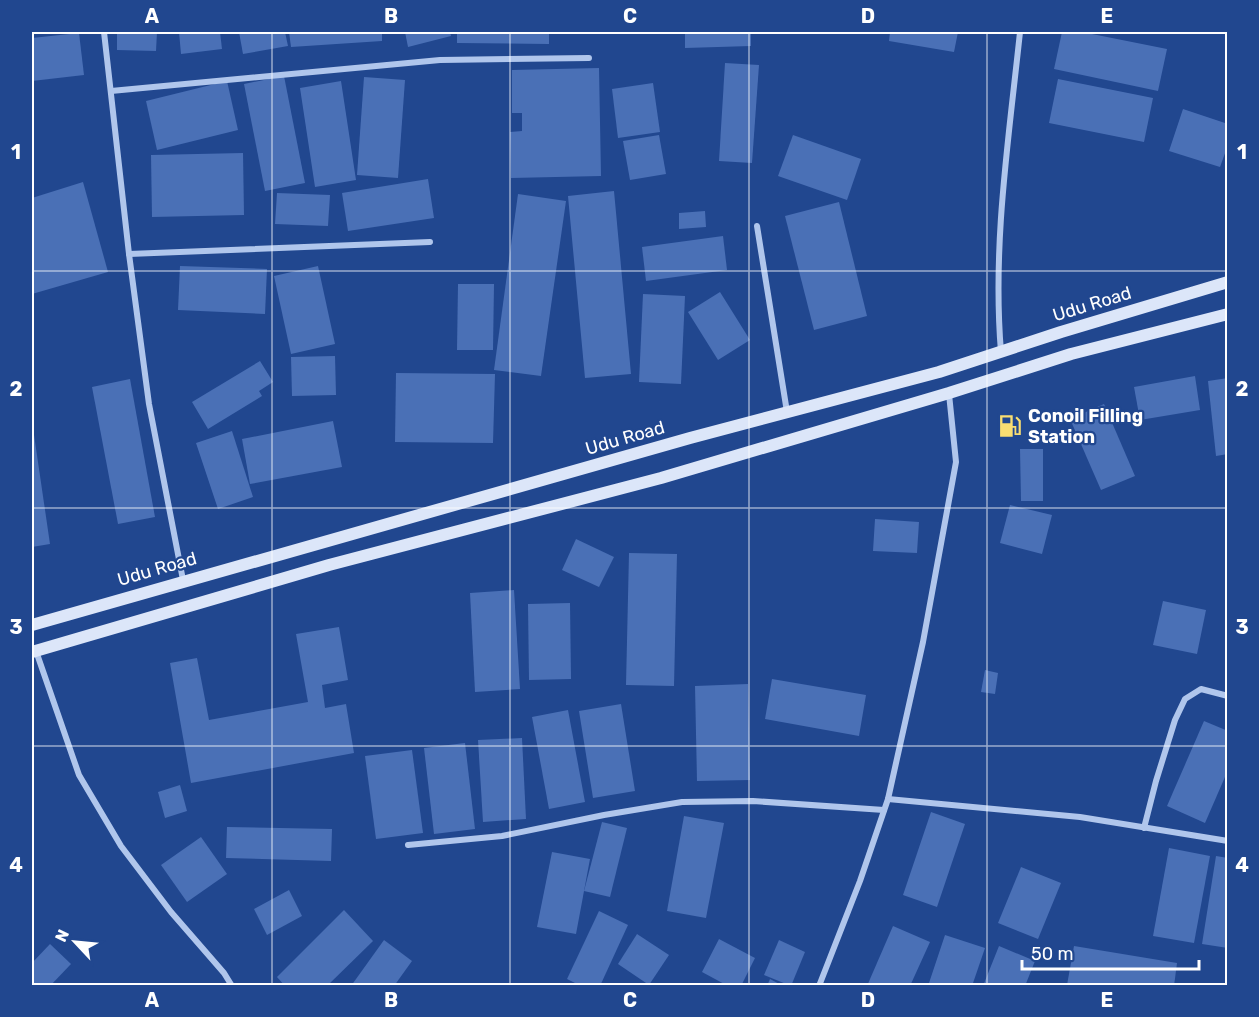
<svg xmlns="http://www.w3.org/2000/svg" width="1259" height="1017" viewBox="0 0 1259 1017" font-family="Rubik,sans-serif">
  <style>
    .building { fill: #4a70b6 }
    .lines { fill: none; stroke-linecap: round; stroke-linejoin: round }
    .minor { stroke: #b0c6ec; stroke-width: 6 }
    .secondary { stroke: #dce6f9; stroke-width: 12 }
    .grid { fill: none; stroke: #fff; stroke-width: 1.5; stroke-opacity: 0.55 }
    .labels { text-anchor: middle; stroke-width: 4.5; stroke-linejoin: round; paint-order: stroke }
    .street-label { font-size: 18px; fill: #fff; stroke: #21478f }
    .poi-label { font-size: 18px; font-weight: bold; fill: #fff; stroke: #21478f; text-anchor: start }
    .neatline { fill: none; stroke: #fff; stroke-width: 2 }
    .grid-label { font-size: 20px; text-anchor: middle; font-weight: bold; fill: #fff }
  </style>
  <rect width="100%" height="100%" fill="#21478f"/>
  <g class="building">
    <path d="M117,32H157L156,51L117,50Z"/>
    <path d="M179,32H220L222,49L181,54Z"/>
    <path d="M239,32H285L288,46L243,54Z"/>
    <path d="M289,32H382V41L291,47Z"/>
    <path d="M405,32H450L451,36L408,47Z"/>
    <path d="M457,32H549V44L457,43Z"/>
    <path d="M685,32H751V46L685,48Z"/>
    <path d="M890,32H958L954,52L889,41Z"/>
    <path d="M1062,32H1082L1167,49L1158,91L1054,69Z"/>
    <path d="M79,33L84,75L32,81V38Z"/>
    <path d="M725,63L759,65L752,163L719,161Z"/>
    <path d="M599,68L601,176L511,178L510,132L522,131V113H512V70Z"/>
    <path d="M284,76L305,183L265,191L244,84Z"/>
    <path d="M364,77L405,80L398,178L357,175Z"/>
    <path d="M1058,79L1153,98L1144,142L1049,123Z"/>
    <path d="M227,81L238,130L157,150L146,101Z"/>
    <path d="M341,81L356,180L315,187L300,88Z"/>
    <path d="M653,83L660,132L618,138L612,89Z"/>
    <path d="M1183,109L1228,124V145L1220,167L1169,151Z"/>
    <path d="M659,135L666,174L630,180L623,141Z"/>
    <path d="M793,135L861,159L847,200L778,176Z"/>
    <path d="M243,153L244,215L152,217L151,155Z"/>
    <path d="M428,179L434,218L348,231L342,193Z"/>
    <path d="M83,182L108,272L32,294V198Z"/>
    <path d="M614,191L631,374L585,378L568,196Z"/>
    <path d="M277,193L330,195L328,226L275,224Z"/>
    <path d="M518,194L566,201L541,376L494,370Z"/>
    <path d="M839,202L867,316L814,330L785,216Z"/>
    <path d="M705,211L706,227L679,229V213Z"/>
    <path d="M723,236L727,270L646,281L642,247Z"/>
    <path d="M180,266L267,269L265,314L178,310Z"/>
    <path d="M318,266L335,344L291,354L274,276Z"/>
    <path d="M458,284H494L493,350H457Z"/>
    <path d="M720,292L750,340L718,360L688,312Z"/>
    <path d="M643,294L685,296L681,384L639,382Z"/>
    <path d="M335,356L336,395L292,396L291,357Z"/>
    <path d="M260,361L273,382L259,391L262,396L208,429L192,402Z"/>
    <path d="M396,373L495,374L493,443L395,442Z"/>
    <path d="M1195,376L1200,410L1140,420L1134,387Z"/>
    <path d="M1228,378V454L1216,456L1208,381Z"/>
    <path d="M130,379L155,517L118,524L92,387Z"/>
    <path d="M1104,404L1135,476L1101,490L1070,419Z"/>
    <path d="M333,421L342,467L250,484L242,439Z"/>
    <path d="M33,428L50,544L32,547V429Z"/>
    <path d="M232,431L253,497L218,509L196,443Z"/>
    <path d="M1020,449H1043V501H1021Z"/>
    <path d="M1010,505L1052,515L1042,554L1000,543Z"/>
    <path d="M875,519L919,522L917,553L873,551Z"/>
    <path d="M576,539L614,557L599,587L562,570Z"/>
    <path d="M629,553L677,554L674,686L626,685Z"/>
    <path d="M514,590L520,689L475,692L470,593Z"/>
    <path d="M1163,601L1206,610L1197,654L1153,645Z"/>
    <path d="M570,603L571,679L529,680L528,604Z"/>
    <path d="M339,627L348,680L322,685L325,708L346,704L354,753L191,783L170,663L197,658L209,720L308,702L296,634Z"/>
    <path d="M985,670L998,673L995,694L981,692Z"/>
    <path d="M772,679L866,695L859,736L765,719Z"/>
    <path d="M748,684L750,780L697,781L695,686Z"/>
    <path d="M621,704L635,791L593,798L579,711Z"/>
    <path d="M568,710L585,802L549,809L532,717Z"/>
    <path d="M1204,721L1228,731V770L1205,823L1167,806Z"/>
    <path d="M522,738L526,819L483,822L478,740Z"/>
    <path d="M465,743L475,829L434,834L424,748Z"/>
    <path d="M412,750L423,833L376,839L365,756Z"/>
    <path d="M180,785L187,811L165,818L158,792Z"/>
    <path d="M931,812L965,824L937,907L903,895Z"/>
    <path d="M684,816L724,823L706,918L667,911Z"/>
    <path d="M602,822L627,828L610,897L584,891Z"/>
    <path d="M227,827L332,829L331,861L226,858Z"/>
    <path d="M201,837L227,874L187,902L161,865Z"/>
    <path d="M1169,848L1210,856L1194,943L1153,936Z"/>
    <path d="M552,852L590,859L576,934L537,927Z"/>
    <path d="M1216,856L1228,858V948L1202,944Z"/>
    <path d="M1021,867L1061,883L1038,939L998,923Z"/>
    <path d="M289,890L302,916L267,935L254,909Z"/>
    <path d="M344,910L373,941L327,986H285L277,977Z"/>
    <path d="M599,911L628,925L600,986H581L567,979Z"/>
    <path d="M893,926L930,942L910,986H867Z"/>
    <path d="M637,934L669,955L649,985L618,964Z"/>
    <path d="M945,935L985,948L972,986H928Z"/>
    <path d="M719,939L755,958L741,986H728L702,972Z"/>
    <path d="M384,940L412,961L394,986H351Z"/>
    <path d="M779,940L805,952L791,986L764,975Z"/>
    <path d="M50,944L71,964L50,986H32V963Z"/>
    <path d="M999,946L1035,961L1025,986H983Z"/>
    <path d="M1074,946L1177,963L1174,986L1067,985Z"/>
    <path d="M770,979L783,986H767Z"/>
  </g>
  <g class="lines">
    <g class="minor">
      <path d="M104,32L129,254L149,404L183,580"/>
      <path d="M111,91L440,60L589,58"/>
      <path d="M757,226L787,412"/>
      <path d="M129,254L430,242"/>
      <path d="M1001,352C992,245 1009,137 1020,32"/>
      <path d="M36,651L79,775L121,846L171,912L224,973L232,986"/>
      <path d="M888,799L1080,817L1228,841"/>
      <path d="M1144,828L1156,781L1175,720L1185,699L1201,689L1228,696"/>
      <path d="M408,845L502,836L604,815L682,802L753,801L884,810"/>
      <path d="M819,986L860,881L888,799L923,642L956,462L949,394"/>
    </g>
    <g class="secondary">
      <path d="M32,625L690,438L939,372L1061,332L1228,282"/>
      <path d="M32,652L329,565L661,478L949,393L1071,354L1228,314"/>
    </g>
  </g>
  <path class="grid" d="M272,32V986M510,32V986M749,32V986M987,32V986M32,271H1228M32,508H1228M32,746H1228"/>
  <defs>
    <g id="fuel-bare" transform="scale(1.8)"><path d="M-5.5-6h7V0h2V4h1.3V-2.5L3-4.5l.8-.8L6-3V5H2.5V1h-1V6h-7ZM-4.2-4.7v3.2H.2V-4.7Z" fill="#f9de72" stroke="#21478f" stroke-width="2.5" paint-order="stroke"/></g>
  </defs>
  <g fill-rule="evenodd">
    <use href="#fuel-bare" x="1010" y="426"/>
  </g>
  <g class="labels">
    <g class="street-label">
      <text transform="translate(1092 304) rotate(-17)" y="6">Udu Road</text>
      <text transform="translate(625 438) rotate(-16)" y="6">Udu Road</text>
      <text transform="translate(157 569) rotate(-16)" y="6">Udu Road</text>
    </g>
    <g class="poi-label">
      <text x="1028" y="422">Conoil Filling<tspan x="1028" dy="21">Station</tspan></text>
    </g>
  </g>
  <rect width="1259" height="1017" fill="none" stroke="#21478f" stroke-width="66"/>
  <g transform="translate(75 942) rotate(296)" stroke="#21478f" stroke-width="4.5" paint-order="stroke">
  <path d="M0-4.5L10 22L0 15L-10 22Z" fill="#ffffff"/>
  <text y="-9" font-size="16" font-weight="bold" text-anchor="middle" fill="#ffffff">N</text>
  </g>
  <path d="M1022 960v9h177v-9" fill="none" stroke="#ffffff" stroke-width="3"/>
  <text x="1031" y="960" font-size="18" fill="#ffffff" stroke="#21478f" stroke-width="4.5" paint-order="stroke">50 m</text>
  <rect x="33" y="33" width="1193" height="951" class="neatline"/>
  <g class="grid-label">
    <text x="152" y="23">A</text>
    <text x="391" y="23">B</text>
    <text x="630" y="23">C</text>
    <text x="868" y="23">D</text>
    <text x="1107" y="23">E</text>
    <text x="16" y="159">1</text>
    <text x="1242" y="159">1</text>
    <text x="16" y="396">2</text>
    <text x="1242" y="396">2</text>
    <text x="16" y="634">3</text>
    <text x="1242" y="634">3</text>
    <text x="16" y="872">4</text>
    <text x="1242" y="872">4</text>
    <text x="152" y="1007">A</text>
    <text x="391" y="1007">B</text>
    <text x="630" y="1007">C</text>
    <text x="868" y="1007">D</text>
    <text x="1107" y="1007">E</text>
  </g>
</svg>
